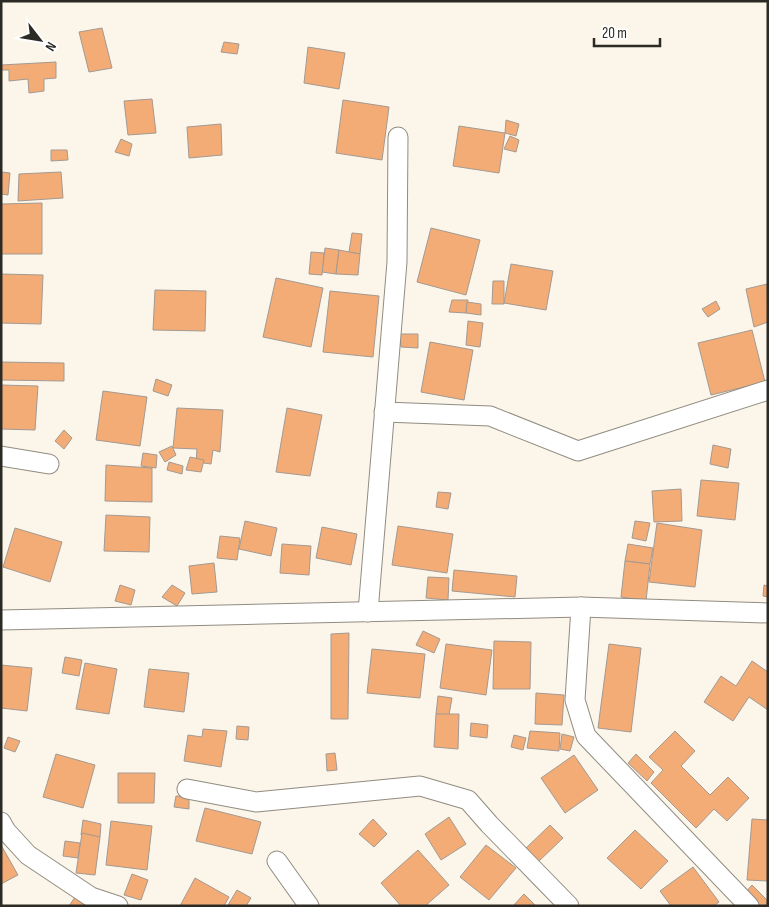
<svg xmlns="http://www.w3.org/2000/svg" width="769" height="907" viewBox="0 0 769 907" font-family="'Sofia Sans Condensed',sans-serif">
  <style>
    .building { fill: #f4ac76; stroke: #a49991 }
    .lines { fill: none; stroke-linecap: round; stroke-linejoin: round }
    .street-casing { stroke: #918c81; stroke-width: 21 }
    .street { stroke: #fff; stroke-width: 19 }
  </style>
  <rect width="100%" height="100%" fill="#fbf6e9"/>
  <g class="building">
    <path d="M102,28L112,68L89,72L79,32Z"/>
    <path d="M224,42L239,44L237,54L221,52Z"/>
    <path d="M308,47L345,53L339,89L304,83Z"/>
    <path d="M56,62V78L44,79V91L29,93L28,79L9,81V70H1V65Z"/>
    <path d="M152,99L156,133L128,135L124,101Z"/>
    <path d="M343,100L389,107L382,160L336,153Z"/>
    <path d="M506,120L519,124L516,136L505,133Z"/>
    <path d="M221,124L222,155L189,158L187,127Z"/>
    <path d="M459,126L505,133L499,173L453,166Z"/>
    <path d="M510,136L519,140L516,152L504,149Z"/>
    <path d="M121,139L132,144L129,156L115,152Z"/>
    <path d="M51,150H67L68,160L51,161Z"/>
    <path d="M1,172L10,173L8,195L1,194Z"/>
    <path d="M61,172L63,198L18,201L19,174Z"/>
    <path d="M42,203V254H1V204Z"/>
    <path d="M431,228L480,240L466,295L417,282Z"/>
    <path d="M352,233L362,234L360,254L349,252Z"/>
    <path d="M325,248L339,250L336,274L322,272Z"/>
    <path d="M339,250L360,254L358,275L336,274Z"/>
    <path d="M311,252L324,253L322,275L309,274Z"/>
    <path d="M511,264L553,271L546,310L504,303Z"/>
    <path d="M1,274L43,275L41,324L1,323Z"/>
    <path d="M276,278L323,288L311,347L263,337Z"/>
    <path d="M493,281H504V304H492Z"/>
    <path d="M767,284L768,322L754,327L746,289Z"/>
    <path d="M155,290L206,291L205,331L153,330Z"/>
    <path d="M330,291L379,296L373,357L323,352Z"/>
    <path d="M452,300H468L466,313L449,312Z"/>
    <path d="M716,301L720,309L708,317L702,309Z"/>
    <path d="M467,302L481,304V315L466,313Z"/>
    <path d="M468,321L483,323L480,347L466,345Z"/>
    <path d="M752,330L765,382L711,395L698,343Z"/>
    <path d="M400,334H418V348L401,347Z"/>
    <path d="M430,342L473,350L464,400L421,392Z"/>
    <path d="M1,362L64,363V381L1,380Z"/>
    <path d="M156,379L172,385L168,396L153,391Z"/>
    <path d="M1,385L38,386L35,430L1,429Z"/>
    <path d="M103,391L147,397L140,446L96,440Z"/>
    <path d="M177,408L223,410L220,452L213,450L211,464L196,462L197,449L173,448Z"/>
    <path d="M287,408L322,415L310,476L276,472Z"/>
    <path d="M64,430L72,438L64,449L55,441Z"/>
    <path d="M713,445L731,449L728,468L710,464Z"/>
    <path d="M172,446L176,455L165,462L159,452Z"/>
    <path d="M143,453L157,455L156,468L141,466Z"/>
    <path d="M190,457L204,460L201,472L186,470Z"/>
    <path d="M169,462L183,466L182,474L167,470Z"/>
    <path d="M106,465L152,468V502L105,501Z"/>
    <path d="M701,480L739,483L735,520L697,516Z"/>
    <path d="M681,489L682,521L654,522L652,491Z"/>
    <path d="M438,492L451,493L448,509L436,507Z"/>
    <path d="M106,515L150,517L149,552L104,551Z"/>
    <path d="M245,521L277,528L271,556L239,549Z"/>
    <path d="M635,521L650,523L646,541L632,538Z"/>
    <path d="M657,523L702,530L695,587L649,582Z"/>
    <path d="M398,526L453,534L447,573L392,565Z"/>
    <path d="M322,527L357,534L351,565L316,558Z"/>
    <path d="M15,528L62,542L50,582L3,567Z"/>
    <path d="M220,536L240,538L237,560L217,558Z"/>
    <path d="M282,544L311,546L309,575L280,573Z"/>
    <path d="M628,544L653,548L650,564L625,561Z"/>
    <path d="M625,561L650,564L646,601L621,597Z"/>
    <path d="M214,563L217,592L192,594L189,566Z"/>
    <path d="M454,570L517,576L515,597L452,591Z"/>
    <path d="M428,577L449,578L448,600L426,598Z"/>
    <path d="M120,585L135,590L131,605L115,601Z"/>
    <path d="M172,585L185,593L177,606L162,597Z"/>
    <path d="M764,585L768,586V597L763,596Z"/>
    <path d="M423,631L440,639L434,653L416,645Z"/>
    <path d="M349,633L348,719H331V634Z"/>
    <path d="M494,641L531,642L530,689H493Z"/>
    <path d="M446,644L492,650L486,695L440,688Z"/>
    <path d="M609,644L641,648L631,732L598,728Z"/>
    <path d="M372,649L425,654L420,698L367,693Z"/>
    <path d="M65,657L82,660L79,676L62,673Z"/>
    <path d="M752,661L768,672V710L749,697L733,721L704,702L721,676L736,686Z"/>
    <path d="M85,663L117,669L109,714L76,709Z"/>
    <path d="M1,665L32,668L27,711L1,708Z"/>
    <path d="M149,669L189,673L184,712L144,707Z"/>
    <path d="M536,693L564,695L562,725L535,724Z"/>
    <path d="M438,696L452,698L449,715L436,714Z"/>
    <path d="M436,714H459L458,749L434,747Z"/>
    <path d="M471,723L488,725L487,738L470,736Z"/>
    <path d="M237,726L249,727L248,740L236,739Z"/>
    <path d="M203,729L227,731L221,767L184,761L188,735L202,737Z"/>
    <path d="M530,731L560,733L559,751L527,748Z"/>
    <path d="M675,731L695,751L681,766L710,795L728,777L749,798L727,821L714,809L696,828L651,783L663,770L649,757Z"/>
    <path d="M562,734L574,737L570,751L560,749Z"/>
    <path d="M514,735L526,738L523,750L511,747Z"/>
    <path d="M8,737L20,741L15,752L4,748Z"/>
    <path d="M335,753L337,770L327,771L326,754Z"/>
    <path d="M56,754L95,765L83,808L43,797Z"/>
    <path d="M636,754L654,772L647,781L628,763Z"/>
    <path d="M574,755L598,790L565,813L541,778Z"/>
    <path d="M118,773H155L154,803H118Z"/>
    <path d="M176,796L189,797V809L174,807Z"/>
    <path d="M205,808L261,822L252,854L196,841Z"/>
    <path d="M449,817L466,844L441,860L425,834Z"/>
    <path d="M373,819L387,834L374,847L359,834Z"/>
    <path d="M752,819L768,820V881L747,880Z"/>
    <path d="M83,820L101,824L100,837L81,835Z"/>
    <path d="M111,821L152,826L147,870L106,865Z"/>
    <path d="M550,825L563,838L537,863L524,850Z"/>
    <path d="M635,830L668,861L641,889L607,858Z"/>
    <path d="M82,833L100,837L95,875L76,873Z"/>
    <path d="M65,841L80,843L78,858L63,856Z"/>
    <path d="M1,845L18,875L1,884Z"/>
    <path d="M486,845L516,868L489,900L460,877Z"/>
    <path d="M418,850L449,885L425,906H401L381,883Z"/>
    <path d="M693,867L719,902L714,906H671L660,891Z"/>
    <path d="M132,874L148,880L141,900L124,895Z"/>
    <path d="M195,878L229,897L224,906H180Z"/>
    <path d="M752,885L768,901L765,906H756L744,894Z"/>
    <path d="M237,890L251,898L246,906L228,905Z"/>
    <path d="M524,894L536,906H513Z"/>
    <path d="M75,897L89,906H69Z"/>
  </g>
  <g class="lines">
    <g class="street-casing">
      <g id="street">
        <path d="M384,412L490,416L578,451L768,390"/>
        <path d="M1,456L49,464"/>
        <path d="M581,607L575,700L586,736L749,906"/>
        <path d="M368,612L397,262L398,137"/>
        <path d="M1,620L581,607L768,613"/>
        <path d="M187,789L256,802L420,786L468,800L489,824L569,906"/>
        <path d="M1,822L6,831L28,855L91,897L118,906"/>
        <path d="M277,861L309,906"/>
      </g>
    </g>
    <use href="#street" class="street"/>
  </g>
  <rect width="769" height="907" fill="none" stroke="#2c2a25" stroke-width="5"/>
  <g transform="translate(40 40) rotate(121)" stroke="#ffffff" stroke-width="4" paint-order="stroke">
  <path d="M0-4L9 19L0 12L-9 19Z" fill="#2c2a25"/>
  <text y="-8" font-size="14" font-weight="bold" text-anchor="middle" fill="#2c2a25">N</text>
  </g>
  <path d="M594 38v8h66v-8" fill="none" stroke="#2c2a25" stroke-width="2.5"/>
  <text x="602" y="38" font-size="15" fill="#2c2a25" stroke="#ffffff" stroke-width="4" paint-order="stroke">20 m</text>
</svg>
